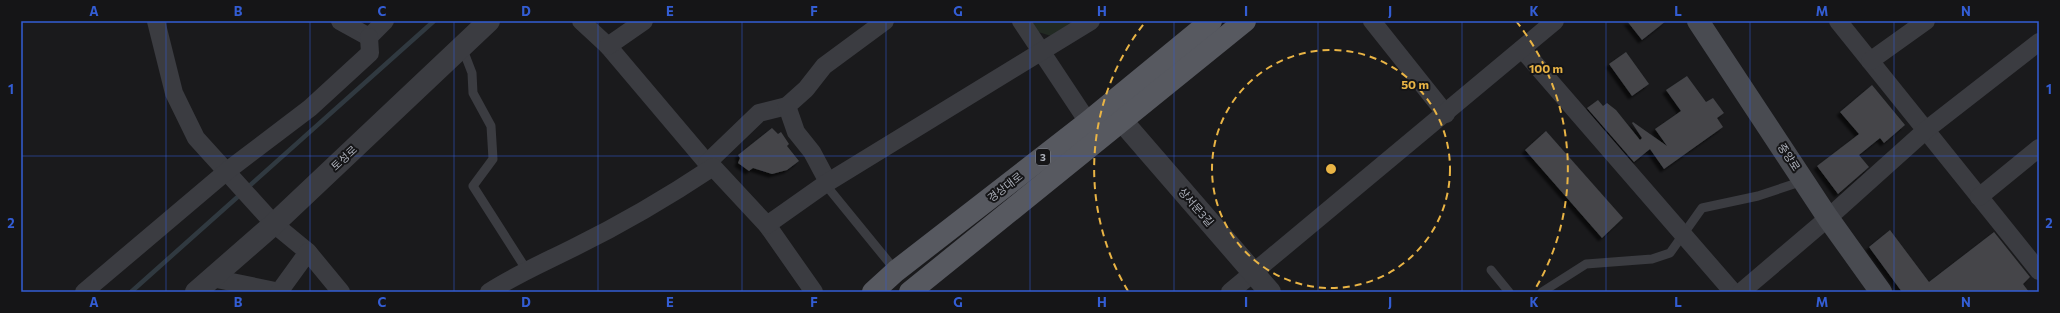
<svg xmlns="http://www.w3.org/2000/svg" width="2060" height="313" viewBox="0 0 2060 313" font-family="Commissioner,'Noto Sans KR',sans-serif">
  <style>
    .green { fill: #222a23 }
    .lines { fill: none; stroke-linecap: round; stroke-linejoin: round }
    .stream { stroke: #303940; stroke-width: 4.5 }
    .building { fill: #444549; filter: url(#shadow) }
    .service { stroke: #3b3c41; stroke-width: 9 }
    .minor { stroke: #3b3c41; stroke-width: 18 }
    .tertiary { stroke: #3b3c41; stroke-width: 22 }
    .secondary { stroke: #494b51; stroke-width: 22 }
    .primary { stroke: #575960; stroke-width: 22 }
    .grid { fill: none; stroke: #335dd4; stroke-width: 1; stroke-opacity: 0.55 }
    .ring { fill: none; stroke: #e9b445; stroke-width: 2; stroke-dasharray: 7 5 }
    .labels { text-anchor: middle; stroke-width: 4; stroke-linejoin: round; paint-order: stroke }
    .shield { fill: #151517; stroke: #7f828a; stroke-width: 1 }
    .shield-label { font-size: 10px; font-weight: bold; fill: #adb1bb }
    .street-label { font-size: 11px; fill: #adb1bb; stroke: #151517 }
    .centre { fill: #e9b445; stroke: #151517; stroke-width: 2 }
    .ring-label { font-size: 12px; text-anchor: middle; font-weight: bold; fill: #e9b445; stroke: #151517; stroke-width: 4; stroke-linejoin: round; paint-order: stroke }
    .neatline { fill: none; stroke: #335dd4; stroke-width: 1.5 }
    .grid-label { font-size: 13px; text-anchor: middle; font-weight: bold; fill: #335dd4 }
  </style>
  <defs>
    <filter id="shadow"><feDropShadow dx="-3.5" dy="3.5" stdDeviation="1" flood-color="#0009"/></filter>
  </defs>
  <rect width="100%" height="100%" fill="#1a1a1c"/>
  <path class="green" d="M1026,21H1074L1051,36L1032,30Z"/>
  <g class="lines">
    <g class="stream">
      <path d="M247,188L434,21"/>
      <path d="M131,292L242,193"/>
    </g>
  </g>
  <g class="building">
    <path d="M1627,21H1666L1642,40Z"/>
    <path d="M1626,52L1649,84L1632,96L1609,64Z"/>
    <path d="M1687,76L1706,102L1713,98L1724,113L1717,118L1723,127L1664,169L1650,149L1634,162L1587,108L1598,100L1603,106L1607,103L1616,110L1640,140L1642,138L1632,123L1633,122L1667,146L1655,129L1681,111L1666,90Z"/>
    <path d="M1872,85L1905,125L1884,143L1880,138L1859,155L1869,167L1838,194L1817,166L1859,134L1840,112Z"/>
    <path d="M772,128L778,134L781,132L789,144L787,146L799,161L787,170L772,174L753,168L749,171L738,163L740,158L738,155Z"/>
    <path d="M1546,131L1623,218L1602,238L1525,150Z"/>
    <path d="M1890,230L1929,282L1994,232L2030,277L2023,284L2029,292H1902L1869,247Z"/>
  </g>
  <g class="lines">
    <g class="service">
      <path d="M462,47L472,73L473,93L491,126L493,159L473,186L526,269"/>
      <path d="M825,184L896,271"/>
      <path d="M1491,270L1509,292"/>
      <path d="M1542,292L1586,264L1652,259L1670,253L1702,208L1758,196L1803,181"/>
    </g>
    <g class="minor">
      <path d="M156,21L174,93L196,138L274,224L308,252"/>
      <path d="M340,21L369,37L385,21"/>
      <path d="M581,21L608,46L707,163L713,167"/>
      <path d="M1021,21L1088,122"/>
      <path d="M1372,21L1446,114"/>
      <path d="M1838,21L2039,271"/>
      <path d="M608,46L644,21"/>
      <path d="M1522,49L1733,292"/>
      <path d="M1870,61L1926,21"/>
      <path d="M707,163L759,113L787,106"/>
      <path d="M828,182L812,152L796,132L787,106L806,89L824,66L885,21"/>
      <path d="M1979,197L2039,148"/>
      <path d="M767,225L814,292"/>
      <path d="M212,278L280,292"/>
      <path d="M84,292L227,171L310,108L370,53L369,37"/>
      <path d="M279,292L308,252L341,292"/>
      <path d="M489,292C517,274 543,263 573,248C622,224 668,197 713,167L767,225L825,184L1091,21"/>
      <path d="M1230,292L1555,21"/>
      <path d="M1741,292L1828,218L1926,130L2039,42"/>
    </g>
    <g class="tertiary">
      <path d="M1122,121L1270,292"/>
      <path d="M196,292L274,224L489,21"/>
    </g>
    <path class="secondary" d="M1698,21L1828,218L1881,292"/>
    <g class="primary">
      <path d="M873,292L896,271L1088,122L1211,21"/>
      <path d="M910,292L1245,21"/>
    </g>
  </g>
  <path class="grid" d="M166,21V292M310,21V292M454,21V292M598,21V292M742,21V292M886,21V292M1030,21V292M1174,21V292M1318,21V292M1462,21V292M1606,21V292M1750,21V292M1894,21V292M21,156H2039"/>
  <g class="ring">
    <circle cx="1331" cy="169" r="119"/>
    <path d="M1128 291A237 237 0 0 1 1146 21M1516 21A237 237 0 0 1 1534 291"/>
  </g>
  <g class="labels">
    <rect class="shield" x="1036" y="149" width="14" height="16" rx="3"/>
    <g class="shield-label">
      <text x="1043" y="161">3</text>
    </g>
    <g class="street-label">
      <text transform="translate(1789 157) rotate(57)" y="4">중앙로</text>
      <text transform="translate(344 158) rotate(-43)" y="4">토성로</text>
      <text transform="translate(1005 187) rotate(-38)" y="4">경상대로</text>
      <text transform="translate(1196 207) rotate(49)" y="4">상서문3길</text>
    </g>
  </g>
  <circle cx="1331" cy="169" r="6" class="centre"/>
  <g class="ring-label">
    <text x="1546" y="73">100 m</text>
    <text x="1415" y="89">50 m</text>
  </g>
  <rect width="2060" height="313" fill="none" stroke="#151517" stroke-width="44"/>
  <rect x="22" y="22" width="2016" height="269" class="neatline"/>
  <g class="grid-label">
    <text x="94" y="16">A</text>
    <text x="238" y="16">B</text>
    <text x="382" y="16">C</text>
    <text x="526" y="16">D</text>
    <text x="670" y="16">E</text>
    <text x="814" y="16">F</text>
    <text x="958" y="16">G</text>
    <text x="1102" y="16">H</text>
    <text x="1246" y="16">I</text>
    <text x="1390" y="16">J</text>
    <text x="1534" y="16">K</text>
    <text x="1678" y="16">L</text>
    <text x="1822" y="16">M</text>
    <text x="1966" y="16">N</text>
    <text x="11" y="94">1</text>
    <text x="2049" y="94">1</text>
    <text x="11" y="228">2</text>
    <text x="2049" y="228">2</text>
    <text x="94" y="307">A</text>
    <text x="238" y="307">B</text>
    <text x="382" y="307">C</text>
    <text x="526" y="307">D</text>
    <text x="670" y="307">E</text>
    <text x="814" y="307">F</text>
    <text x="958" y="307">G</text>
    <text x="1102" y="307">H</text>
    <text x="1246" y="307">I</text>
    <text x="1390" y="307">J</text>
    <text x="1534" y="307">K</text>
    <text x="1678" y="307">L</text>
    <text x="1822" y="307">M</text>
    <text x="1966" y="307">N</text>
  </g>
</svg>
